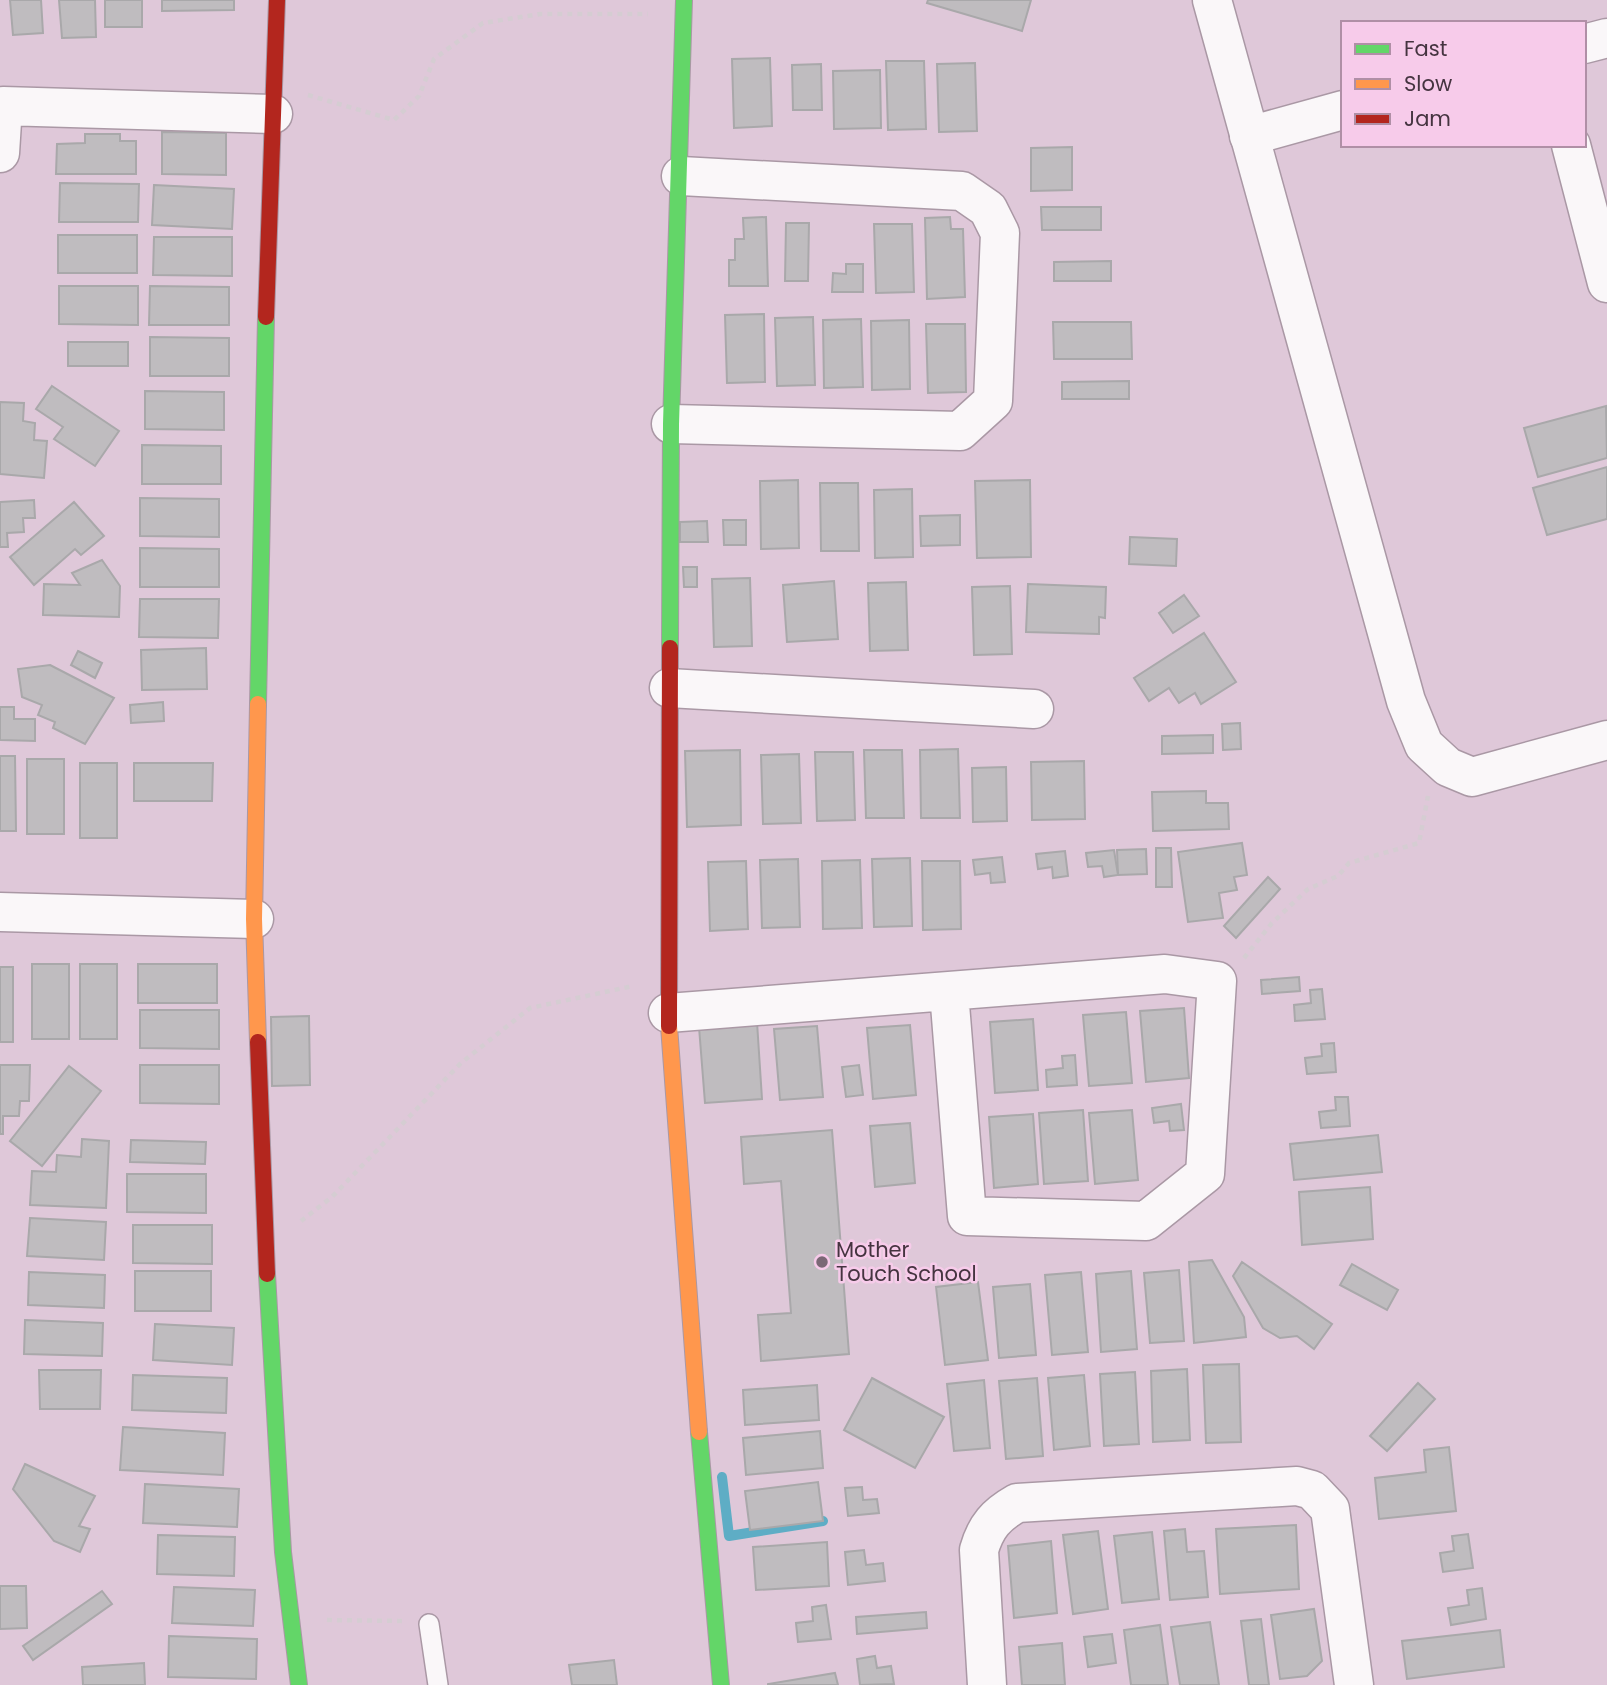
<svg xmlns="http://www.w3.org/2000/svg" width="1607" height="1685" viewBox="0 0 1607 1685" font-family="Poppins,sans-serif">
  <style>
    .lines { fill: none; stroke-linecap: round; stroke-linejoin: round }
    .stream { stroke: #5eadc5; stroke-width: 10 }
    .building { fill: #bfbcbf; stroke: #a9a8aa; stroke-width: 2 }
    .lane-casing { stroke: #aa98a5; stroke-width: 22 }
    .street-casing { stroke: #aa98a5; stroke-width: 41 }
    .fast-casing { stroke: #aa98a5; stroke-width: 18 }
    .slow-casing { stroke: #aa98a5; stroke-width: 18 }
    .jam-casing { stroke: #aa98a5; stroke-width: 18 }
    .path { stroke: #d5cdd2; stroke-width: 4.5; stroke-dasharray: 5 5; stroke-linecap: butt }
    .lane { stroke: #faf7f9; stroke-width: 19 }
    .street { stroke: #faf7f9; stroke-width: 38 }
    .fast { stroke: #63d668; stroke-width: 16 }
    .slow { stroke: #ff974d; stroke-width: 16 }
    .jam { stroke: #b3261e; stroke-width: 16 }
    .poi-dot { fill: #7b6876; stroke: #f7cbea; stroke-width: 2.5 }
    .labels { text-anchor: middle; stroke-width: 5; stroke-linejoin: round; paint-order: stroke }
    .poi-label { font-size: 21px; fill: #453440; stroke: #f7cbea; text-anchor: start }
  </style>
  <rect width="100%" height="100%" fill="#dfc8d9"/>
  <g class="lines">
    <path class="stream" d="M722,1477L729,1536L823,1521"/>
  </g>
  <g class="building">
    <path d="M10,0H41L43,33L13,35Z"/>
    <path d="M59,0H95L96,37L62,38Z"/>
    <rect x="105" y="0" width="37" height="27"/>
    <path d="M162,0H234V10L162,11Z"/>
    <path d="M928,0H1031L1022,31L927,3Z"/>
    <path d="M770,58L772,126L734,128L732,59Z"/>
    <path d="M886,61H924L926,129L888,130Z"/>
    <path d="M975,63L977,131L939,132L937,64Z"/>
    <path d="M821,64L822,110H793L792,65Z"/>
    <path d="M880,70L881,128L834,129L833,71Z"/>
    <path d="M162,132L226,133V175L162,174Z"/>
    <path d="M85,134H120V141H136V174H56L57,144L85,143Z"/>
    <path d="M1072,147V190L1031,191V148Z"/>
    <path d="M60,183L139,184L138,222H59Z"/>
    <path d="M154,185L234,189L232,229L152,225Z"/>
    <path d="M1041,207H1101V230H1042Z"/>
    <path d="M766,217L768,286H729V260H735V239H744L743,218Z"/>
    <path d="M950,217L951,229H963L965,297L927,299L925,218Z"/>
    <path d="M786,223H809L808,281H785Z"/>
    <path d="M874,224H912L914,292L876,293Z"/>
    <rect x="58" y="235" width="79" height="38"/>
    <path d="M154,237H232V276L153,275Z"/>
    <path d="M1111,261V281H1054V262Z"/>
    <path d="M846,264H863V292H832L833,273L846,274Z"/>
    <path d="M59,286H138V325L59,324Z"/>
    <path d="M150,286L229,287V325H149Z"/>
    <path d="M764,314L765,382L727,383L725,315Z"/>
    <path d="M813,317L815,385L777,386L775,318Z"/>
    <path d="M861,319L863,387L824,388L823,320Z"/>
    <path d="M909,320L910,389L872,390L871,321Z"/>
    <path d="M1053,322H1131L1132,359H1054Z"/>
    <path d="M926,324H965L966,392L928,393Z"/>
    <path d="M150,337L229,338V376H150Z"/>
    <rect x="68" y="342" width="60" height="24"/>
    <path d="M1129,381V399H1062V382Z"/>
    <path d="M52,386L119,431L95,466L54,439L63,427L36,409Z"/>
    <path d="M145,391L224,392V430L145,429Z"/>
    <path d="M0,402L24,403L23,421L35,423L34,440L47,441L44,478L0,474Z"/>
    <path d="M1606,406L1607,458L1538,477L1524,428Z"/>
    <path d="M142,445L221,446V484H142Z"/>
    <path d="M1607,467V519L1547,535L1533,488Z"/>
    <path d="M798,480L799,548L761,549L760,481Z"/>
    <path d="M1030,480L1031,557L977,558L975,481Z"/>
    <path d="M820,483H858L859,551H821Z"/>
    <path d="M912,489L913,557L875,558L874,490Z"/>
    <path d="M140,498L219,499V537L140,536Z"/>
    <path d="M34,500L35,518H23L24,532L7,533L8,547H0V502Z"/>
    <path d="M74,502L104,536L81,555L75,549L34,585L10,557Z"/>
    <path d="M960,515V545L921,546L920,516Z"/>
    <path d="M723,520H746V545H724Z"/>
    <path d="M707,521L708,542H680V522Z"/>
    <path d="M1130,537L1177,539L1176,566L1129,564Z"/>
    <path d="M140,548L219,549V587H140Z"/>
    <path d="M102,560L120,586L119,617L43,615L44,584L80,585L72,573Z"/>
    <path d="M683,567H697V587H684Z"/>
    <path d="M750,578L752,646L714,647L712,579Z"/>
    <path d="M834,581L838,639L787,642L783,585Z"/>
    <path d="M906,582L908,650L870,651L868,583Z"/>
    <path d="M1028,584L1106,587L1105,618L1099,617V634L1026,632Z"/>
    <path d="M1010,586L1012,654L974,655L972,587Z"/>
    <path d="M1184,595L1199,616L1173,633L1159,613Z"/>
    <path d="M140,599H219L218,638L139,637Z"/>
    <path d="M1204,633L1236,682L1201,704L1195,693L1179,703L1169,688L1149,701L1134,678Z"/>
    <path d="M206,648L207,689L142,690L141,650Z"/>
    <path d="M78,651L102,663L95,678L71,665Z"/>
    <path d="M50,665L114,698L85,744L53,728L55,722L38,715L42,705L22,697L18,669Z"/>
    <path d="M163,702L164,721L131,723L130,705Z"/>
    <path d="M0,707H14V719H35V741L0,740Z"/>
    <path d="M1240,723L1241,749L1223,750L1222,724Z"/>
    <path d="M1213,735V753L1162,754V736Z"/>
    <path d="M958,749L960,818H921L920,750Z"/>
    <path d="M740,750L741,825L687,827L685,751Z"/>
    <path d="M864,750H902L904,818H866Z"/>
    <path d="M815,752H853L855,820L817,821Z"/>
    <path d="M799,754L801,823L763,824L761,755Z"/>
    <path d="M0,756H15L16,831H0Z"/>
    <rect x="27" y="759" width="37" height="75"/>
    <path d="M1084,761L1085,819L1032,820L1031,762Z"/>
    <rect x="80" y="763" width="37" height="75"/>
    <path d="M134,763H213L212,801H134Z"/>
    <path d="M1006,767L1007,821L973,822L972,768Z"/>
    <path d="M1206,791V803H1228L1229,829L1153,831L1152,792Z"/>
    <path d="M1242,843L1247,875L1234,877L1237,890L1219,893L1223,918L1188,922L1178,852Z"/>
    <path d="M1156,848H1171L1172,887H1156Z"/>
    <path d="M1146,849L1147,874L1118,875L1117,850Z"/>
    <path d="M1114,850L1118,875L1104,877L1102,866L1088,867L1086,853Z"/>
    <path d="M1065,851L1068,876L1053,878L1052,867L1038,869L1036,854Z"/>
    <path d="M1002,857L1005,882L991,883L990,873L975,875L973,860Z"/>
    <path d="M910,858L912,926L874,927L872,859Z"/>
    <path d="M798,859L800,927L762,928L760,860Z"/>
    <path d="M860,860L862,928L823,929L822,861Z"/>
    <path d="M746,861L748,929L710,931L708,862Z"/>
    <path d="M922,861H960L961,929L923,930Z"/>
    <path d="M1268,877L1280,889L1236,938L1224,926Z"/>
    <rect x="32" y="964" width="37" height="75"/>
    <rect x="80" y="964" width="37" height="75"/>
    <rect x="138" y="964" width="79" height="39"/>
    <rect x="0" y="967" width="13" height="75"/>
    <path d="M1299,977L1300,991L1262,994L1261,980Z"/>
    <path d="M1322,989L1325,1019L1295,1021L1294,1005L1311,1003L1310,990Z"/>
    <path d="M1184,1008L1189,1078L1146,1082L1140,1011Z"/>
    <path d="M140,1010H219V1049L140,1048Z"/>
    <path d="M1126,1012L1132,1083L1089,1086L1083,1015Z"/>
    <path d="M309,1016L310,1085L272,1086L271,1017Z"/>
    <path d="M1033,1019L1038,1090L995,1093L990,1022Z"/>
    <path d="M757,1022L762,1099L705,1103L699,1027Z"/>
    <path d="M910,1025L916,1095L873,1099L867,1028Z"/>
    <path d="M817,1026L823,1097L780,1100L774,1029Z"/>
    <path d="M1334,1043L1336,1072L1307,1074L1305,1058L1322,1056L1321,1044Z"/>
    <path d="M1075,1055L1077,1085L1047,1087L1046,1070L1063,1068L1062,1056Z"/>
    <path d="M0,1065H30L29,1101H20L19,1116H3V1134H0Z"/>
    <path d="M140,1065H219V1104L140,1103Z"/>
    <path d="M859,1065L863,1095L846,1097L842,1067Z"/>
    <path d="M69,1066L101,1091L42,1166L10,1141Z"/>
    <path d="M1335,1097H1348L1350,1126L1321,1128L1319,1112L1336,1110Z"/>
    <path d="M1181,1104L1184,1130L1170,1131L1169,1121L1154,1123L1152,1108Z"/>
    <path d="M1083,1110L1088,1181L1044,1184L1039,1113Z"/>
    <path d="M1132,1110L1138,1180L1095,1184L1089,1113Z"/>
    <path d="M1033,1114L1038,1184L994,1188L989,1117Z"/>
    <path d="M910,1123L915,1183L875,1187L870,1126Z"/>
    <path d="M832,1130L849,1354L761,1361L758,1315L791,1313L781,1181L744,1184L741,1137Z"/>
    <path d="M1378,1135L1382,1172L1294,1180L1290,1144Z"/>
    <path d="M82,1139L109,1141L106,1208L30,1205L32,1171L56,1172L57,1155L81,1157Z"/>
    <path d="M131,1140L206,1142L205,1164L130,1162Z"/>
    <path d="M127,1174H206V1213L127,1212Z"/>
    <path d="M1370,1187L1373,1239L1302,1245L1299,1192Z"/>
    <path d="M30,1218L106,1222L104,1260L27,1256Z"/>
    <path d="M133,1225H212V1264L133,1263Z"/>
    <path d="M1212,1260L1244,1317L1246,1337L1194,1343L1189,1262Z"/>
    <path d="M1242,1262L1332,1324L1314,1349L1297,1336L1280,1338L1263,1328L1233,1276Z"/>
    <path d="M1352,1264L1398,1290L1387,1310L1340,1285Z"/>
    <path d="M1179,1270L1184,1341L1150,1343L1144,1273Z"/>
    <rect x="135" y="1271" width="76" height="40"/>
    <path d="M1131,1271L1137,1349L1101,1352L1096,1274Z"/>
    <path d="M29,1272L105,1275L104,1308L28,1305Z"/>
    <path d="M1081,1272L1088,1352L1052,1355L1045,1275Z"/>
    <path d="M978,1282L988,1360L945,1365L936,1287Z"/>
    <path d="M1030,1284L1036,1355L999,1358L993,1287Z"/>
    <path d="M25,1320L103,1323L102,1356L24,1354Z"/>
    <path d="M155,1324L234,1328L232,1365L153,1360Z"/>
    <path d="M1239,1364L1241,1442L1206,1443L1203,1365Z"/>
    <path d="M1187,1369L1190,1440L1153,1442L1151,1371Z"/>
    <path d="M39,1370H101L100,1409H40Z"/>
    <path d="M1135,1372L1139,1444L1104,1446L1100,1374Z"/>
    <path d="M133,1375L227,1378L226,1413L132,1410Z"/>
    <path d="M1084,1375L1090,1446L1054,1450L1048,1378Z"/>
    <path d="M872,1378L944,1417L915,1468L844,1430Z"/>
    <path d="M1037,1378L1043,1456L1006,1459L999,1381Z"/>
    <path d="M984,1380L990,1448L954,1451L947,1384Z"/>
    <path d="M1418,1383L1435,1399L1387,1451L1370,1436Z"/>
    <path d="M817,1385L819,1420L745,1425L743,1390Z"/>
    <path d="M123,1427L225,1433L223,1475L120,1470Z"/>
    <path d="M820,1431L823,1468L746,1475L743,1438Z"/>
    <path d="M1449,1447L1456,1511L1379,1519L1375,1478L1426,1472L1424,1450Z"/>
    <path d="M25,1464L95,1496L79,1526L90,1529L80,1552L54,1541L13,1489Z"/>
    <path d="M818,1482L823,1521L750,1530L745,1491Z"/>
    <path d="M145,1484L239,1489L237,1527L143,1523Z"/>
    <path d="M862,1487L863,1500L877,1499L879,1513L848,1516L845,1488Z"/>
    <path d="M1296,1525L1299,1589L1220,1594L1216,1529Z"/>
    <path d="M1185,1529L1187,1552L1204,1551L1208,1597L1170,1600L1164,1531Z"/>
    <path d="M1098,1531L1108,1609L1073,1614L1063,1535Z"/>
    <path d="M1152,1532L1159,1599L1122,1603L1114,1536Z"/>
    <path d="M1468,1534L1473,1568L1443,1572L1440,1553L1454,1551L1452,1536Z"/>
    <path d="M158,1535L235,1537L234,1576L157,1574Z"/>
    <path d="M1051,1541L1057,1613L1014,1618L1008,1546Z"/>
    <path d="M827,1542L829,1586L756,1590L753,1547Z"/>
    <path d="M864,1550L866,1565L883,1563L885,1581L848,1585L845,1552Z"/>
    <path d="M0,1586H26L27,1628L0,1629Z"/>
    <path d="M174,1587L255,1590L253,1626L172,1623Z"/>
    <path d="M1482,1588L1486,1619L1451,1625L1448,1608L1469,1605L1467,1590Z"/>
    <path d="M102,1591L112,1604L33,1660L23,1646Z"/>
    <path d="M826,1605L831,1639L798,1642L796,1623L813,1621L812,1607Z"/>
    <path d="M1314,1609L1322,1661L1307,1676L1280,1679L1271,1615Z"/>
    <path d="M926,1612L927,1628L857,1634L856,1617Z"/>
    <path d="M1261,1619L1269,1685H1249L1241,1621Z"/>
    <path d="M1210,1622L1219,1685H1180L1171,1627Z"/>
    <path d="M1160,1625L1168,1685H1131L1124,1630Z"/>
    <path d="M1500,1630L1504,1667L1407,1679L1402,1641Z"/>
    <path d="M1112,1634L1116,1663L1088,1667L1084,1637Z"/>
    <path d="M169,1636L257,1639L256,1679L168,1677Z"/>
    <path d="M1062,1643L1065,1685H1022L1019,1647Z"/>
    <path d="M875,1656L877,1668L891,1666L894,1684L860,1685L857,1659Z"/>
    <path d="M614,1660L617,1685H572L569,1665Z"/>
    <path d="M144,1663L145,1685H83L82,1667Z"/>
    <path d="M835,1673L838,1685H768V1684Z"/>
  </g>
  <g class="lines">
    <g class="lane-casing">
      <path id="lane" d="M429,1624L438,1685"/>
    </g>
    <g class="street-casing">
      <g id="street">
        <path d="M1212,0L1406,701L1424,745L1448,767L1472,777L1607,740"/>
        <path d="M1584,44L1607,38"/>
        <path d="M1249,136L1343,110"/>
        <path d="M1571,145L1607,283"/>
        <path d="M0,153L3,106L273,114"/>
        <path d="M671,424L960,431L993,401L1000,233L988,209L962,191L681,176"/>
        <path d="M669,688L1034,709"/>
        <path d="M0,912L254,919"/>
        <path d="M668,1013L1165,974L1217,981L1205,1174L1146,1221L967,1216L949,992"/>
        <path d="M987,1685L979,1550C986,1526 996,1515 1017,1503L1297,1486L1312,1490L1330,1509L1354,1685"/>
      </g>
    </g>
    <g class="fast-casing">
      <g id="fast">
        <path d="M670,648L671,424L684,0"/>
        <path d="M258,704L266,317"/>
        <path d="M267,1274L283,1552L299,1685"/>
        <path d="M699,1432L721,1685"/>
      </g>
    </g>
    <g class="slow-casing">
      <g id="slow">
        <path d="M669,1026L699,1432"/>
        <path d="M258,1042L254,919L258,704"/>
      </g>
    </g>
    <g class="jam-casing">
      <g id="jam">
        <path d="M266,317L277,0"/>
        <path d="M669,1026L670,648"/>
        <path d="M258,1042L267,1274"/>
      </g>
    </g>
    <g class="path">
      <path d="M308,95L394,120L419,96L434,59L483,23L540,14H648"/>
      <path d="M1244,958L1272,923L1308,889L1338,876L1349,863L1419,843L1428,796"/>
      <path d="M301,1221L332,1197L461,1063L530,1008L633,986"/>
      <path d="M327,1620L402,1621"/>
    </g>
    <use href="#lane" class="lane"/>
    <use href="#street" class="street"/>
    <use href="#fast" class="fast"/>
    <use href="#slow" class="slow"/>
    <use href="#jam" class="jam"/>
  </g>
  <circle class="poi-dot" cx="822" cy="1262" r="7"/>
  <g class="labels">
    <g class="poi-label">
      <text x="836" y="1257">Mother<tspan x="836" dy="24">Touch School</tspan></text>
    </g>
  </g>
  <rect x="1341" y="21" width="245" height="126" fill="#f7cbea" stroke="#b08fa6" stroke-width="2"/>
  <rect x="1355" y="44" width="35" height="10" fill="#63d668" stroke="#b08fa6" stroke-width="2"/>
  <text x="1404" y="56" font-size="21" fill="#453440">Fast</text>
  <rect x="1355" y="79" width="35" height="10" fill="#ff974d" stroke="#b08fa6" stroke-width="2"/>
  <text x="1404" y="91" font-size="21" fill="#453440">Slow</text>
  <rect x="1355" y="114" width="35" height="10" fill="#b3261e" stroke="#b08fa6" stroke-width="2"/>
  <text x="1404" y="126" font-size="21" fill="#453440">Jam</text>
</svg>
